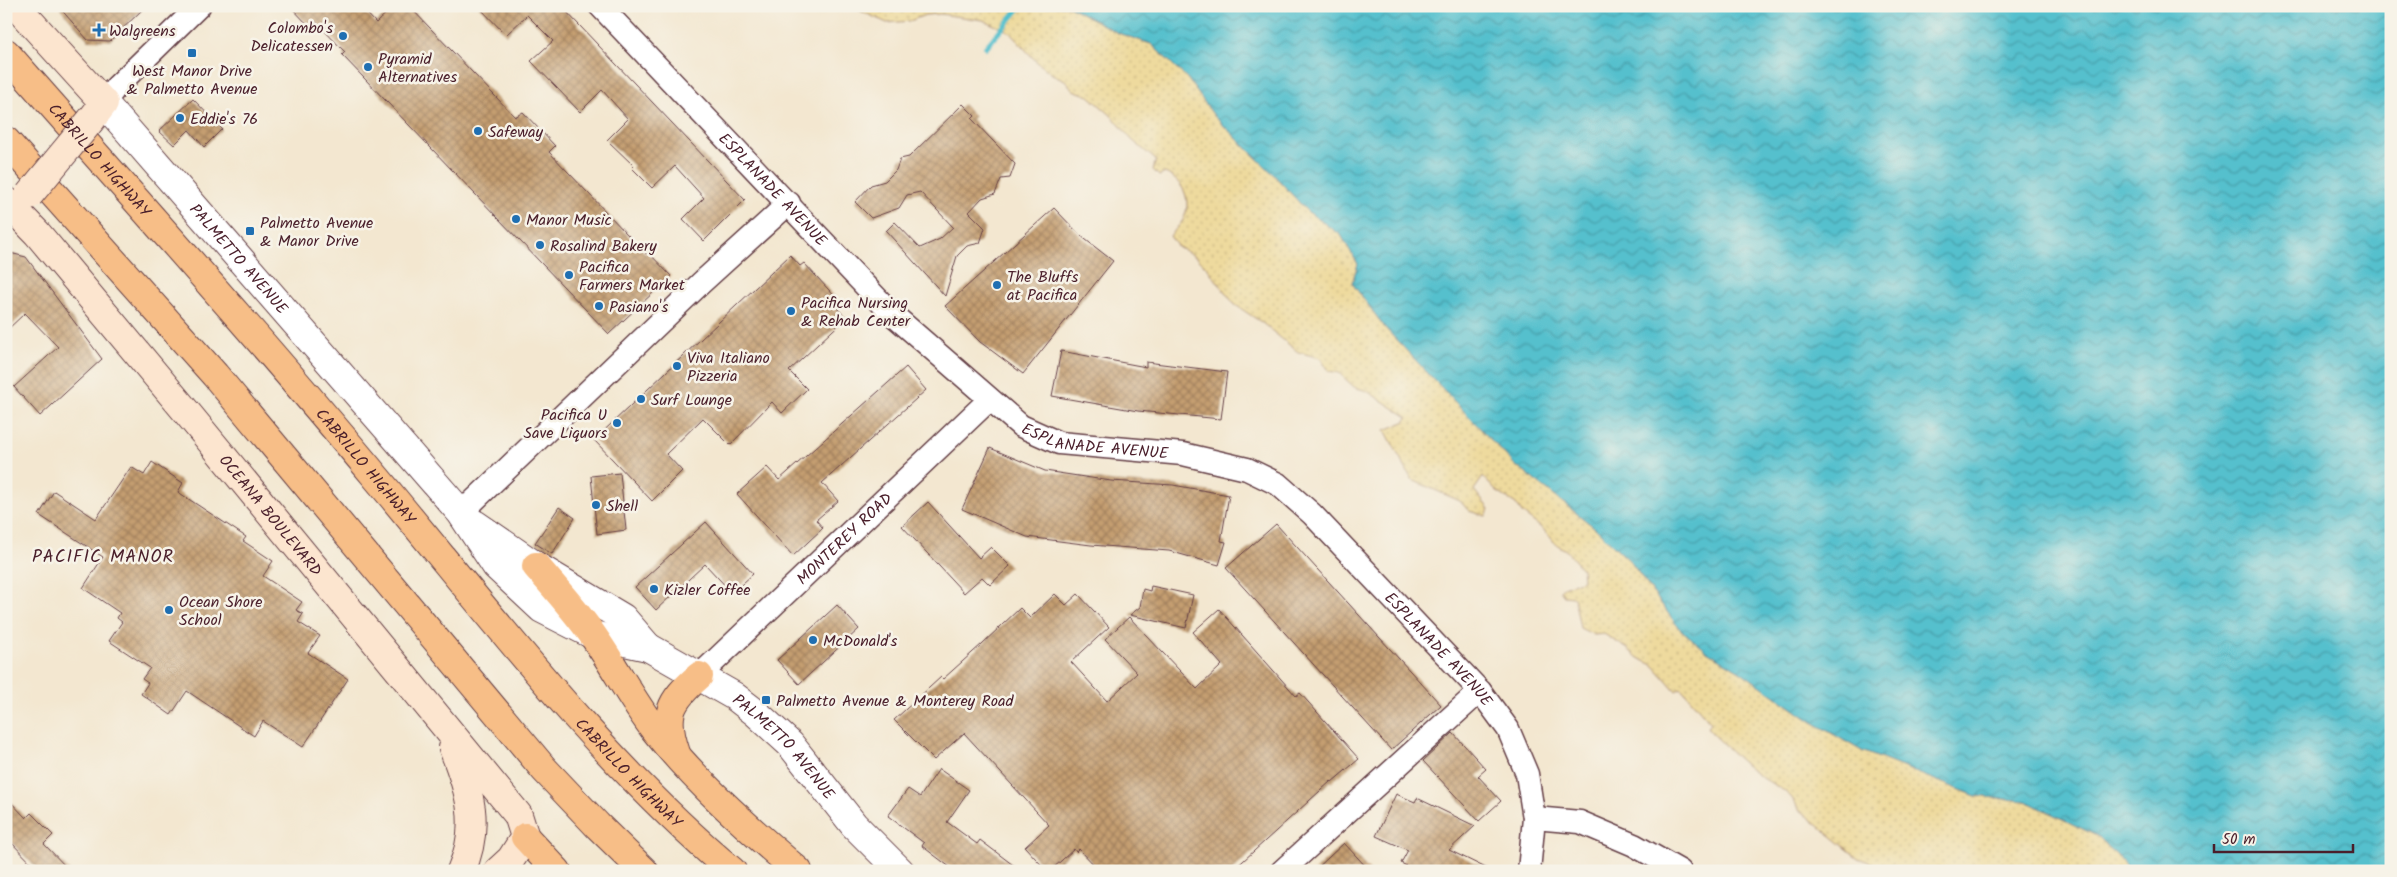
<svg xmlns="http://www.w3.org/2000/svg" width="2397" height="877" viewBox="0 0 2397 877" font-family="Kalam,sans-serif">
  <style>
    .sand { fill: url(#sand-dots); stroke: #9c7c64 }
    .water { fill: url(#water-waves); stroke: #4f707c }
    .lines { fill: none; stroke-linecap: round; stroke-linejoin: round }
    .stream { stroke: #54c0cd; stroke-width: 5.5 }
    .building { fill: url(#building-cross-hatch) }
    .minor-casing { stroke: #633d44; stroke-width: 25 }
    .tertiary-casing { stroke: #633d44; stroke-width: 30 }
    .secondary-casing { stroke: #633d44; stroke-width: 30 }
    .motorway-casing { stroke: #633d44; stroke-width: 30 }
    .minor { stroke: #fff; stroke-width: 22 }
    .tertiary { stroke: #fff; stroke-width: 28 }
    .secondary { stroke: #fce5cf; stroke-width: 28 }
    .motorway { stroke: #f7be87; stroke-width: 28 }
    .secondary-bridge-casing { stroke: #633d44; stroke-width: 30; stroke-linecap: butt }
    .secondary-bridge { stroke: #fce5cf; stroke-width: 28 }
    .poi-dot { fill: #1f6fb2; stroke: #f7f3e8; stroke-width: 2 }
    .labels { text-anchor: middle; stroke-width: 5; stroke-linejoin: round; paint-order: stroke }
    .poi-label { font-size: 16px; fill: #4a1f2b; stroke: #f7f3e8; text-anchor: start }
    .street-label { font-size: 16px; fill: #4a1f2b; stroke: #f7f3e8 }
    .neighbourhood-label { font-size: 18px; letter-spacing: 1px; fill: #4a1f2b; stroke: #f7f3e8 }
  </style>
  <defs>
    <pattern id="sand-dots" width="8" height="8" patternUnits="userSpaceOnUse" patternTransform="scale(1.25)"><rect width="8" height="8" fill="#eeda9e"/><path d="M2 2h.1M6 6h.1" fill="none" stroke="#cebb88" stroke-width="1.8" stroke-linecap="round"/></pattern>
    <pattern id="water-waves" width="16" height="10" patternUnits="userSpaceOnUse" patternTransform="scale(1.25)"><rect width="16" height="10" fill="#54c0cd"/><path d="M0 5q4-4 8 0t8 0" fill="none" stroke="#489ba7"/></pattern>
    <pattern id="building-cross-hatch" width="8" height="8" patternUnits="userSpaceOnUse" patternTransform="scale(1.25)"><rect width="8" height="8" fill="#c49e71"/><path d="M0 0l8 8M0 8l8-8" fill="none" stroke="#a1805d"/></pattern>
  </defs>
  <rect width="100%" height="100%" fill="#f7f3e8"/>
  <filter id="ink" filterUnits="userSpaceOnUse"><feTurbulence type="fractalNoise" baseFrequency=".02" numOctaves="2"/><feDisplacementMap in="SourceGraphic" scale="10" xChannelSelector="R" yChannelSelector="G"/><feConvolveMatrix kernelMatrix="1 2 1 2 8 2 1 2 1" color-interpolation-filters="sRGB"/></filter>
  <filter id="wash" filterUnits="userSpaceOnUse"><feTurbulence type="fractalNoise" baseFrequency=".0096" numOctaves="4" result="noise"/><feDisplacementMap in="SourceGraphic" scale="20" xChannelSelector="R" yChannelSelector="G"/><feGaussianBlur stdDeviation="1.12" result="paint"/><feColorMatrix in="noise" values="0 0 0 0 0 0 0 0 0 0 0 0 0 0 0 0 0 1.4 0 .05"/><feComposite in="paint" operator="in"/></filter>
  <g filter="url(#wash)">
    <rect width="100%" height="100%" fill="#f3e7d0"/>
    <path class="sand" d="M850,6H1069L1118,33L1151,44L1187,78L1215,117L1275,176L1307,211L1341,235L1358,264L1352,283L1386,329L1514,464L1594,527L1630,561L1679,628L1707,651L1740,671L1809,720L1862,751L1976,796L2026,801L2099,837L2132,871H1894L1858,858L1798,809C1792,790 1771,785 1757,774C1740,762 1725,745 1710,731L1707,727L1711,723L1681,688L1676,691L1653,665L1638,658L1628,649L1604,634L1594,635L1580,628L1574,597L1564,596L1560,591L1563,587L1583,580L1582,569L1567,551L1553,542L1544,530L1522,513L1516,504L1496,491L1483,477L1474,490L1489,509L1486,516L1469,511L1460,501L1412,480L1385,430L1406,421L1407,417L1367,391L1354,387L1339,373L1329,371L1320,358L1298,352L1261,322L1234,304L1208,269L1196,257L1177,246L1170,236C1174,231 1180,225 1183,220C1193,200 1183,181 1165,173L1159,176L1153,170L1156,160L1132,140L1113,117L1089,96L1073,90L1065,80L1052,74L1037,62L1008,31L983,20L940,14L925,15L910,21L887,23Z"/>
    <path class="water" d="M1069,6H2391V871H2132L2099,837L2026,801L1976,796L1862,751L1809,720L1740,671L1707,651L1679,628L1630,561L1594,527L1514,464L1386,329L1352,283L1358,264L1341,235L1307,211L1275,176L1215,117L1187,78L1151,44L1118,33Z"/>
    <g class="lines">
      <path class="stream" d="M986,47L1021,6"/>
    </g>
    <g id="blocks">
      <g class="building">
        <path d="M58,6H146L110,41L88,40Z"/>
        <path d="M290,6H360L376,23L394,6H409L515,117L523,112L555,146L549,152L646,254L648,252L671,276L609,334L342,55L345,52L315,21L310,27Z"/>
        <path d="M478,6H561L745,200L704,241L683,219L704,198L675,166L652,188L632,168L634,166L607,140L628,119L602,90L580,112L531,61L553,41L527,15L506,35Z"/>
        <path d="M193,99L222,129L204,147L189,130L174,145L159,131Z"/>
        <path d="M963,104L975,116L972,119L1015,164L1010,178L1001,179L995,194L982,198L969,212L985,228L980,243L967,246L957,256L945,296L886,231L895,222L920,248L940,239L953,227L920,192L907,195L899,208L871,218L855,202L871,185L885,181L896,170L900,159L909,157Z"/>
        <path d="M1054,208L1081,236L1113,261L1023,374L980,342L945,306Z"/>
        <path d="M6,252L26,257L102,359L40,416L14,387L58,347L25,313L6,331Z"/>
        <path d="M790,255L800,266L804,263L840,302L836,307L846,318L789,371L807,389L782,413L772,402L730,445L703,418L666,454L682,471L652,501L594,440Z"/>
        <path d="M1061,351L1146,367V362L1227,372L1221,419L1138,411L1052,396Z"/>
        <path d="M906,367L926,390L822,483L838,501L816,520L823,528L793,556L737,494L767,467L779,480Z"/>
        <path d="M990,448L1045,471L1111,481L1173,485L1229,495L1221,541L1226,542L1219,565L1169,551L1091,545L1027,537L962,509Z"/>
        <path d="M152,462L183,483L178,492L246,537L243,541L273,561L263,576L302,602L296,610L303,614L298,622L320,636L308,653L348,679L303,747L263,721L254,736L187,691L171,715L141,694L148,683L142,679L150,668L109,641L122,622L117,618L120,613L83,588L103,557L39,515L54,491L96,519L131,467L144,475Z"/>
        <path d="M620,473L626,530L597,534L591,476Z"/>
        <path d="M928,502L979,558L991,547L1010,566L990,585L982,577L964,593L902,526Z"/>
        <path d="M559,507L575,518L552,554L535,543Z"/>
        <path d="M706,522L753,574L732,593L705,564L656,610L635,587Z"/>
        <path d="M1276,524L1441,705L1391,750L1226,568Z"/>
        <path d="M1151,586L1193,595L1186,628L1130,615L1140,607L1143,589L1150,591Z"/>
        <path d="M1055,594L1066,605L1078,594L1109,627L1071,662L1107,701L1137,673L1105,639L1129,617L1197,689L1222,665L1193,632L1219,609L1296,696L1300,693L1359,759L1332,782L1331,781L1232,871H1100L1079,849L1076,852L1074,849L1050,871H1047L1025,847L1049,825L964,733L934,760L894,720L941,677L943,679L982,644L1020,608L1030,618Z"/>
        <path d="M837,605L859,629L799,684L777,660Z"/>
        <path d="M1453,733L1486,769L1478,776L1501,801L1479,821L1423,761Z"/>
        <path d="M939,769L969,790L947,822L977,844L980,840L1021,871H955L922,846L924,843L888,816L908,789L920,797Z"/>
        <path d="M1396,794L1415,802L1417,798L1475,826L1449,850L1492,871H1416L1401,863L1408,850L1376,836Z"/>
        <path d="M6,797L26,818L31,813L53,835L44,844L70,871H39L6,837Z"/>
        <path d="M1344,843L1370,871H1314Z"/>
      </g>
    </g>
  </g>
  <g filter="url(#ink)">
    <use href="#blocks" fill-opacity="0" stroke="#633d44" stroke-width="1"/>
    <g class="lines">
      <g class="minor-casing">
        <g id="minor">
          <path id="s1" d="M600,6L891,313L1021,426L1059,443L1183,454L1247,469L1278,484L1312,514L1480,691L1508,729L1527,774L1534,818L1529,871"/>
          <path d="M104,103L116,87L199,6"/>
          <path d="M461,513L701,283L789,203"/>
          <path id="s2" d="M699,676L989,400"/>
          <path d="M1534,818L1580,822L1634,845L1680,871"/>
          <path d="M1282,871L1480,691"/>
        </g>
      </g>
      <g class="tertiary-casing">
        <g id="tertiary">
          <path id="s3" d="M104,103L461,513L496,566L542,609L593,635L648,647L734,696L756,713L790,744L854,825L900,871"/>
          <path d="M475,524L536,566L623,618L648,647"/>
        </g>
      </g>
      <g class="secondary-casing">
        <g id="secondary">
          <path d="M16,6L104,103L91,120"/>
          <path id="s4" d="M6,201L37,233L189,415L518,815L525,837L511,859L498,871"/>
          <path d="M453,748C470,791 481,826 461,871"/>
        </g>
      </g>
      <g class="motorway-casing">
        <g id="motorway">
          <path id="s5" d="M6,53C130,194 255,332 375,476C489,612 596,756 732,871"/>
          <path d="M6,141L215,375L544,769L598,826L644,871"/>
          <path d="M536,566C555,588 575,610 592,634C614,665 631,699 654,729C694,780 749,829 798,871"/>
          <path d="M676,753C663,715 669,702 699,676"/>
          <path d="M525,837L557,871"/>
        </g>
      </g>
      <use href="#minor" class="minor"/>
      <use href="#tertiary" class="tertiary"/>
      <use href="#secondary" class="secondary"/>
      <use href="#motorway" class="motorway"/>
      <g class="secondary-bridge-casing">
        <path id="secondary-bridge" d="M29,195L91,120"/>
      </g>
      <use href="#secondary-bridge" class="secondary-bridge"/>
    </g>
  </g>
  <g class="poi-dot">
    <path d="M96.5 22.5h5v5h5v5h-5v5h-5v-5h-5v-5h5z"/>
    <circle cx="343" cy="36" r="5"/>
    <rect x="187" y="48" width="10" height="10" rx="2.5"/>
    <circle cx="368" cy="67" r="5"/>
    <circle cx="180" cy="118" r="5"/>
    <circle cx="478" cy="131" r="5"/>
    <circle cx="516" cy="219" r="5"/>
    <rect x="245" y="226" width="10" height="10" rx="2.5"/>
    <circle cx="540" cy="245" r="5"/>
    <circle cx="569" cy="275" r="5"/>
    <circle cx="997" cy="285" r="5"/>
    <circle cx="599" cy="306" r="5"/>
    <circle cx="791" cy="311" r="5"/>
    <circle cx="677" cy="366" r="5"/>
    <circle cx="641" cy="399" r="5"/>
    <circle cx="617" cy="423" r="5"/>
    <circle cx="596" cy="505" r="5"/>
    <circle cx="654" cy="589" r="5"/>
    <circle cx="169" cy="610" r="5"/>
    <circle cx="813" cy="640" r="5"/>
    <rect x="761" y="695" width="10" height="10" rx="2.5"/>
  </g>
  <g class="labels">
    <g class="poi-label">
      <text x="333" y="33" text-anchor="end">Colombo's<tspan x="333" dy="18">Delicatessen</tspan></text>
      <text x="109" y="36">Walgreens</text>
      <text x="378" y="64">Pyramid<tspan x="378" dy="18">Alternatives</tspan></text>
      <text x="192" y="76" text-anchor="middle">West Manor Drive<tspan x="192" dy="18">&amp; Palmetto Avenue</tspan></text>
      <text x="190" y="124">Eddie's 76</text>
      <text x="488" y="137">Safeway</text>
      <text x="526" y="225">Manor Music</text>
      <text x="260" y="228">Palmetto Avenue<tspan x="260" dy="18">&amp; Manor Drive</tspan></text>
      <text x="550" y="251">Rosalind Bakery</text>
      <text x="579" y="272">Pacifica<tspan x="579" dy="18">Farmers Market</tspan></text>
      <text x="1007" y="282">The Bluffs<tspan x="1007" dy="18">at Pacifica</tspan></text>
      <text x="801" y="308">Pacifica Nursing<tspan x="801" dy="18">&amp; Rehab Center</tspan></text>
      <text x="609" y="312">Pasiano's</text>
      <text x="687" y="363">Viva Italiano<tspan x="687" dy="18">Pizzeria</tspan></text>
      <text x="651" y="405">Surf Lounge</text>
      <text x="607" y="420" text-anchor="end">Pacifica U<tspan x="607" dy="18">Save Liquors</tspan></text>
      <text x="606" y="511">Shell</text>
      <text x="664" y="595">Kizler Coffee</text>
      <text x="179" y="607">Ocean Shore<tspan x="179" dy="18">School</tspan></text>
      <text x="823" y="646">McDonald's</text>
      <text x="776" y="706">Palmetto Avenue &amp; Monterey Road</text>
    </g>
    <g class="street-label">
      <text dy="6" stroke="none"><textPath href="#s5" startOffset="142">CABRILLO HIGHWAY</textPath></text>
      <text dy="6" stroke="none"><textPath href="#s1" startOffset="252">ESPLANADE AVENUE</textPath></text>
      <text dy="6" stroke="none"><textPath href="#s3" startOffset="206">PALMETTO AVENUE</textPath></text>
      <text dy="6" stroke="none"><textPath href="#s1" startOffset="672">ESPLANADE AVENUE</textPath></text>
      <text dy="6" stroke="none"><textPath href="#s5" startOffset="548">CABRILLO HIGHWAY</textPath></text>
      <text dy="6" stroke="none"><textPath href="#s4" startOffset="411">OCEANA BOULEVARD</textPath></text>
      <text dy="6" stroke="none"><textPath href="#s2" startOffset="200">MONTEREY ROAD</textPath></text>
      <text dy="6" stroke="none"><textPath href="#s1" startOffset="1092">ESPLANADE AVENUE</textPath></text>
      <text dy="6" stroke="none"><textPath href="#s3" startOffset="954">PALMETTO AVENUE</textPath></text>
      <text dy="6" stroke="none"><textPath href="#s5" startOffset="952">CABRILLO HIGHWAY</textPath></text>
    </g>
    <g class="neighbourhood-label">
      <text x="103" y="562">PACIFIC MANOR</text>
    </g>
  </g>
  <rect width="2397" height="877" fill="none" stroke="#f7f3e8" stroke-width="25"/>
  <path d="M2214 844v8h139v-8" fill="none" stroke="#4a1f2b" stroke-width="2.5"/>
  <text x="2222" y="844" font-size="15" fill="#4a1f2b" stroke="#f7f3e8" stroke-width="4" paint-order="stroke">50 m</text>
</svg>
